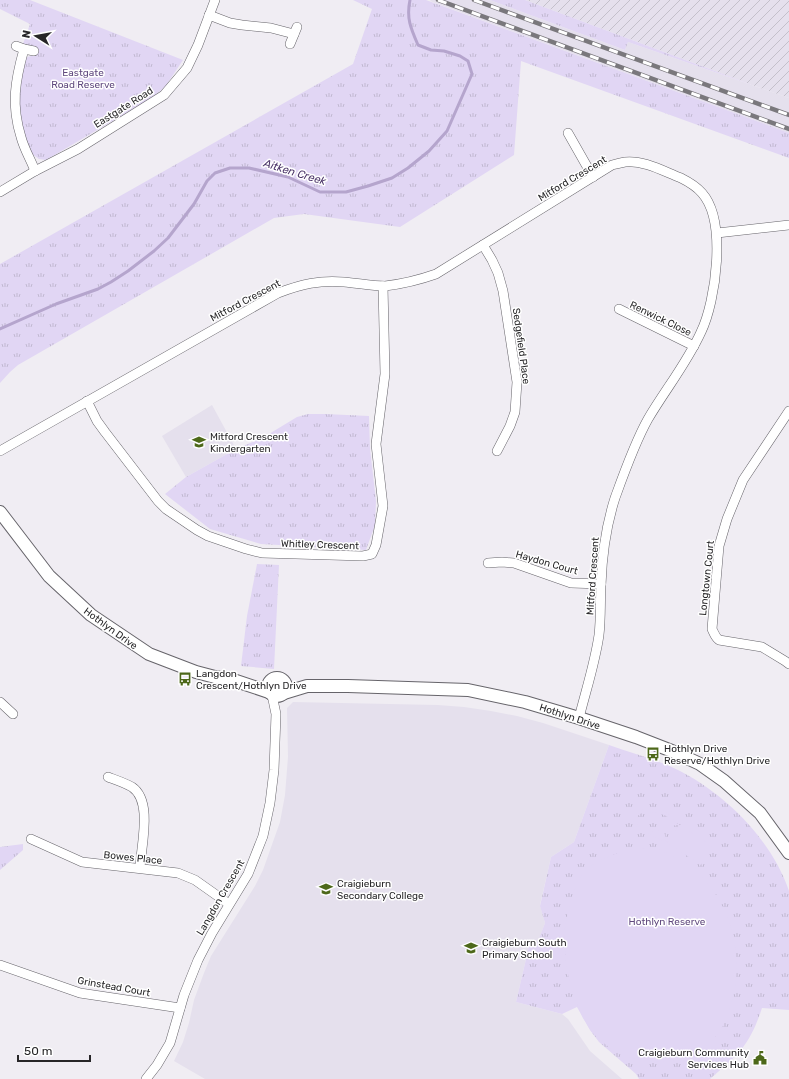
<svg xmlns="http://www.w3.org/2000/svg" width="789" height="1079" viewBox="0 0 789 1079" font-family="Rubik,sans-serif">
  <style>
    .built { fill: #e5e0ed }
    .industrial { fill: url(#industrial-furrows) }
    .grass { fill: url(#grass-tufts) }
    .garden { fill: #e1d6f4 }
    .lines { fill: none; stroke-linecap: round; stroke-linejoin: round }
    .stream { stroke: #b5a5cd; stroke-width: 3 }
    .minor-casing { stroke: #66646a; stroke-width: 10 }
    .tertiary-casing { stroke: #66646a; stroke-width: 14 }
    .minor { stroke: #fff; stroke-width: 9 }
    .tertiary { stroke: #fff; stroke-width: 12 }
    .rail-casing { stroke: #7a787c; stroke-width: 4.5 }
    .rail { stroke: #fff; stroke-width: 3; stroke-dasharray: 9; stroke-linecap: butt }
    .labels { text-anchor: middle; stroke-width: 3; stroke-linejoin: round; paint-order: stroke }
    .park-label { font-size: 10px; fill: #60497e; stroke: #fff }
    .street-label { font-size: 10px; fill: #272628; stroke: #fff }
    .poi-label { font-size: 10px; fill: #272628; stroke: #fff; text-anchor: start }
    .water-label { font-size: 11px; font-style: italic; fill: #4b3468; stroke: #fff }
  </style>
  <defs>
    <pattern id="industrial-furrows" width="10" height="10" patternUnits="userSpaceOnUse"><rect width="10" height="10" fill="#e5e0ed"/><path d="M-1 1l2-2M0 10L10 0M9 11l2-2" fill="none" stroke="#c4c0cb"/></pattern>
    <pattern id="grass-tufts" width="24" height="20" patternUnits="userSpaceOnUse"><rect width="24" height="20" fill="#e1d6f4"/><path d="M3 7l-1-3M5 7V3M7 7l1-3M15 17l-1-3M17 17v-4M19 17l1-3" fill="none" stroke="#c1b8d1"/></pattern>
  </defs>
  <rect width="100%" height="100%" fill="#f0edf3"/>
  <g class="built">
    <path d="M431,0H490L625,50L628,42L789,98V133L430,1Z"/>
    <path d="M212,405L236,449L186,477L162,436Z"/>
    <path d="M293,702L438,705L464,707L491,711L517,716L543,723L609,745L574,842L551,857L540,905L545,923L536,947L529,946L516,1002L562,1014L568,1019L590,1051L622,1079H205L174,1061L183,1042L189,1023L194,1000L204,973L211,956L255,886L263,870L280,822L285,795L288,757L287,708Z"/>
  </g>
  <path class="industrial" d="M525,0H789V98L755,86Z"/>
  <g class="grass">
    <path d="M0,0H30L183,60L165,87L150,99L46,160L39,159L32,154L24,133L20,114L19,94L22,71L27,57L35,55L37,47L23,44L30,24L0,9Z"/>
    <path d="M353,0H426L789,133V158L521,61L514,155L400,227L304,214L274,218L18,365L10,372L0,383V264L353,64L372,9Z"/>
    <path d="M490,0H525L755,86L628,42L625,50Z"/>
    <path d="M308,414H325L369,416L370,449L376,501L375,525L366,550L261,544L210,529L165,494L186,477L236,449L264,437L297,417Z"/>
    <path d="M257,564L279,565L274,669L241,666L247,616Z"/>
    <path d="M609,745C628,752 648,757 667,765C719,787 771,837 789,891V1010L762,1008C757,1023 751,1038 740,1051C731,1061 720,1070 710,1079H639L636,1074L599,1042L590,1030L577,1007L562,1014L516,1002L529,946H536L545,923L540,906L551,857L574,842Z"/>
    <path d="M23,844V850L0,870V847Z"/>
  </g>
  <g class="garden">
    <path d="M650,809L664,811L670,815L675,822L712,846L701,865L667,843L642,830H647L651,832L660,830H661L660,832L662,833V831C667,834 664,839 667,843L679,825H676L670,827L672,825V821C670,818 665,815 661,814C655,811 632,810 639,822L637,824L639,827C630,825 634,813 640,811C642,809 647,809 650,809Z"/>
    <path d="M655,848C675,856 694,866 708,884C737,919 745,973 727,1015C726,1020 724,1025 721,1029C715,1039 703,1052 692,1056C687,1058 680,1059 674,1060C662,1063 650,1062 637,1059C634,1058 629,1058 625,1057C615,1052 598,1040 591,1031C588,1027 586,1022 583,1018C569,991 563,958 565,928C566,920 568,912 570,904C574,892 578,876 588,868C596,861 616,853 627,850C635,848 646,849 655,848Z"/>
  </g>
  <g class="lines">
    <path class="stream" d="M0,329L56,304L98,289L111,282L128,271L154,251L168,238L194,204L207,181L215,173L230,168H249L288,177L320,192H346L368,186L392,178L408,168L429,151L447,131L472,74L468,61L460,56L444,51L431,50L418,45C411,29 406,18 410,0"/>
    <g class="minor-casing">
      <g id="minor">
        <path d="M209,15L230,23L242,25L271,28L294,34"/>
        <path d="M290,44L297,27"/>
        <path d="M16,46L24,49L34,51"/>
        <path d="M24,49C15,81 11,105 21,137C24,149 31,160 35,171"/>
        <path d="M568,133L593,177"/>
        <path d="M0,192L35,171L78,149L164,95L187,68L198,45L215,0"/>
        <path d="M717,233L789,225"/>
        <path d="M483,245L492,260L498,273L503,291L517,382L515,412L510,426L497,451"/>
        <path d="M619,309L694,346"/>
        <path d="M87,401L97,421L105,432L158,501L166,509L197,530L208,536L246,549L262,553L363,556L372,554L376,545L383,506L376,444L385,374L383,286"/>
        <path d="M789,411L743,480L727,519L719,546L712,629C714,633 715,637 719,640L762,647L785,661L789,664"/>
        <path d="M0,451L278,293C302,284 319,280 344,282C357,283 372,286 385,286C402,284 419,280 436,274L612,165C616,164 620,163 625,162C644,160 663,171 681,178C689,182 696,186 702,193C727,221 716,301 701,332C687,363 665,390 648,419C635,442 624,473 615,498C606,526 602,556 601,585C600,602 601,618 599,635C595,663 586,690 579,718"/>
        <path d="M488,563L502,562L514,563L571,583L601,584"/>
        <path d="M0,702L13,714"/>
        <path d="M108,777C116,780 125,783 132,787C153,801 141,846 140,868"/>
        <path d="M31,839L82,862L178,873L195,880L229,904"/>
        <path d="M0,965L80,993L180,1008"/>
        <path d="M146,1079L157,1065L170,1043L184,995L198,960L212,933L248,874L263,836L270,803L274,770L276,714L272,695"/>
      </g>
    </g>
    <g class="tertiary-casing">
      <g id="tertiary">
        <path d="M0,512L49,576L91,615L149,654L196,672L215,677L236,681L269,692"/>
        <circle cx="277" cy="687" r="9"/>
        <path d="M284,693L307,686H348L468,690L525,702L579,718L636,737L672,751L700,764L724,781L760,813L789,853"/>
      </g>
    </g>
    <use href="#minor" class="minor"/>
    <use href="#tertiary" class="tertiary"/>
    <g class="rail-casing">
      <g id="rail">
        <path d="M438,0L789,129"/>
        <path d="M474,0L789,115"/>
      </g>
    </g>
    <use href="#rail" class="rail"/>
  </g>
  <defs>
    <g id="school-bare" transform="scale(1.08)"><path d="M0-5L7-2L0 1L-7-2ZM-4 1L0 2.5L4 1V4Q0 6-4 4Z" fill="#4d681a" stroke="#fff" stroke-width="2.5" paint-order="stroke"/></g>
    <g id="bus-bare" transform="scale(1.08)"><path d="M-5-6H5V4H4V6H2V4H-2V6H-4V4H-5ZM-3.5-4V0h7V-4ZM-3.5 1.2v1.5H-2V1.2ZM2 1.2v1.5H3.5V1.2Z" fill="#4d681a" stroke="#fff" stroke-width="2.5" paint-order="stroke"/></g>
    <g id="civic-bare" transform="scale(1.08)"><path d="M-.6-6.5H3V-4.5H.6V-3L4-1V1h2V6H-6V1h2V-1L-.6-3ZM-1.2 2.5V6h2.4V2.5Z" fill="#4d681a" stroke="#fff" stroke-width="2.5" paint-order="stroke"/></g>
  </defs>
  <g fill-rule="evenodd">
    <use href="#school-bare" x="199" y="442"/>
    <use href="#bus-bare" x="185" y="679"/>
    <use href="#bus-bare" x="653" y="754"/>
    <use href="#school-bare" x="326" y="889"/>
    <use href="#school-bare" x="471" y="948"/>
    <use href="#civic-bare" x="760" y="1058"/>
  </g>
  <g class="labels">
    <g class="park-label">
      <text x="83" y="76">Eastgate<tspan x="83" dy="12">Road Reserve</tspan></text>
      <text x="667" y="925">Hothlyn Reserve</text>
    </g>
    <g class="street-label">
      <text transform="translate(123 107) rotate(-32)" y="4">Eastgate Road</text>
      <text transform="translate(572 178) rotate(-31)" y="4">Mitford Crescent</text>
      <text transform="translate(245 300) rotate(-28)" y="4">Mitford Crescent</text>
      <text transform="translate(661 318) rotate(26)" y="4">Renwick Close</text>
      <text transform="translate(522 346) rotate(82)" y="4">Sedgefield Place</text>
      <text transform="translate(320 544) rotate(2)" y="4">Whitley Crescent</text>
      <text transform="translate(547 562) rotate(16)" y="4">Haydon Court</text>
      <text transform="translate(592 576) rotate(-86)" y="4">Mitford Crescent</text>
      <text transform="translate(706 578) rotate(-84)" y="4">Longtown Court</text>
      <text transform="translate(111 628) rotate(36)" y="4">Hothlyn Drive</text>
      <text transform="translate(570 716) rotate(18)" y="4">Hothlyn Drive</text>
      <text transform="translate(133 857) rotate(6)" y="4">Bowes Place</text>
      <text transform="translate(220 897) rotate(-60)" y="4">Langdon Crescent</text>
      <text transform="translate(114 986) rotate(10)" y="4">Grinstead Court</text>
    </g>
    <g class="poi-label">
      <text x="210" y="440">Mitford Crescent<tspan x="210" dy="12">Kindergarten</tspan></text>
      <text x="196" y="677">Langdon<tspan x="196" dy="12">Crescent/Hothlyn Drive</tspan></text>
      <text x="664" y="752">Hothlyn Drive<tspan x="664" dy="12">Reserve/Hothlyn Drive</tspan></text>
      <text x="337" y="887">Craigieburn<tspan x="337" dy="12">Secondary College</tspan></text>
      <text x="482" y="946">Craigieburn South<tspan x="482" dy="12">Primary School</tspan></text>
      <text x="749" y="1056" text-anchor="end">Craigieburn Community<tspan x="749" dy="12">Services Hub</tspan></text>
    </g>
    <g class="water-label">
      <text transform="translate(295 172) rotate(17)" y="4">Aitken Creek</text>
    </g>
  </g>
  <g transform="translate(36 36) rotate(281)" stroke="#ffffff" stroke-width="3" paint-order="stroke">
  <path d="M0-3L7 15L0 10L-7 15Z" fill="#272628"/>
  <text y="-6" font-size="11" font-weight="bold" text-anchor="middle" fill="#272628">N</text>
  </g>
  <path d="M18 1055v6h72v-6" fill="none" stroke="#272628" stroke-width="2"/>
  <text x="24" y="1055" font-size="12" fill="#272628" stroke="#ffffff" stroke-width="3" paint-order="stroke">50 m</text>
</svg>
